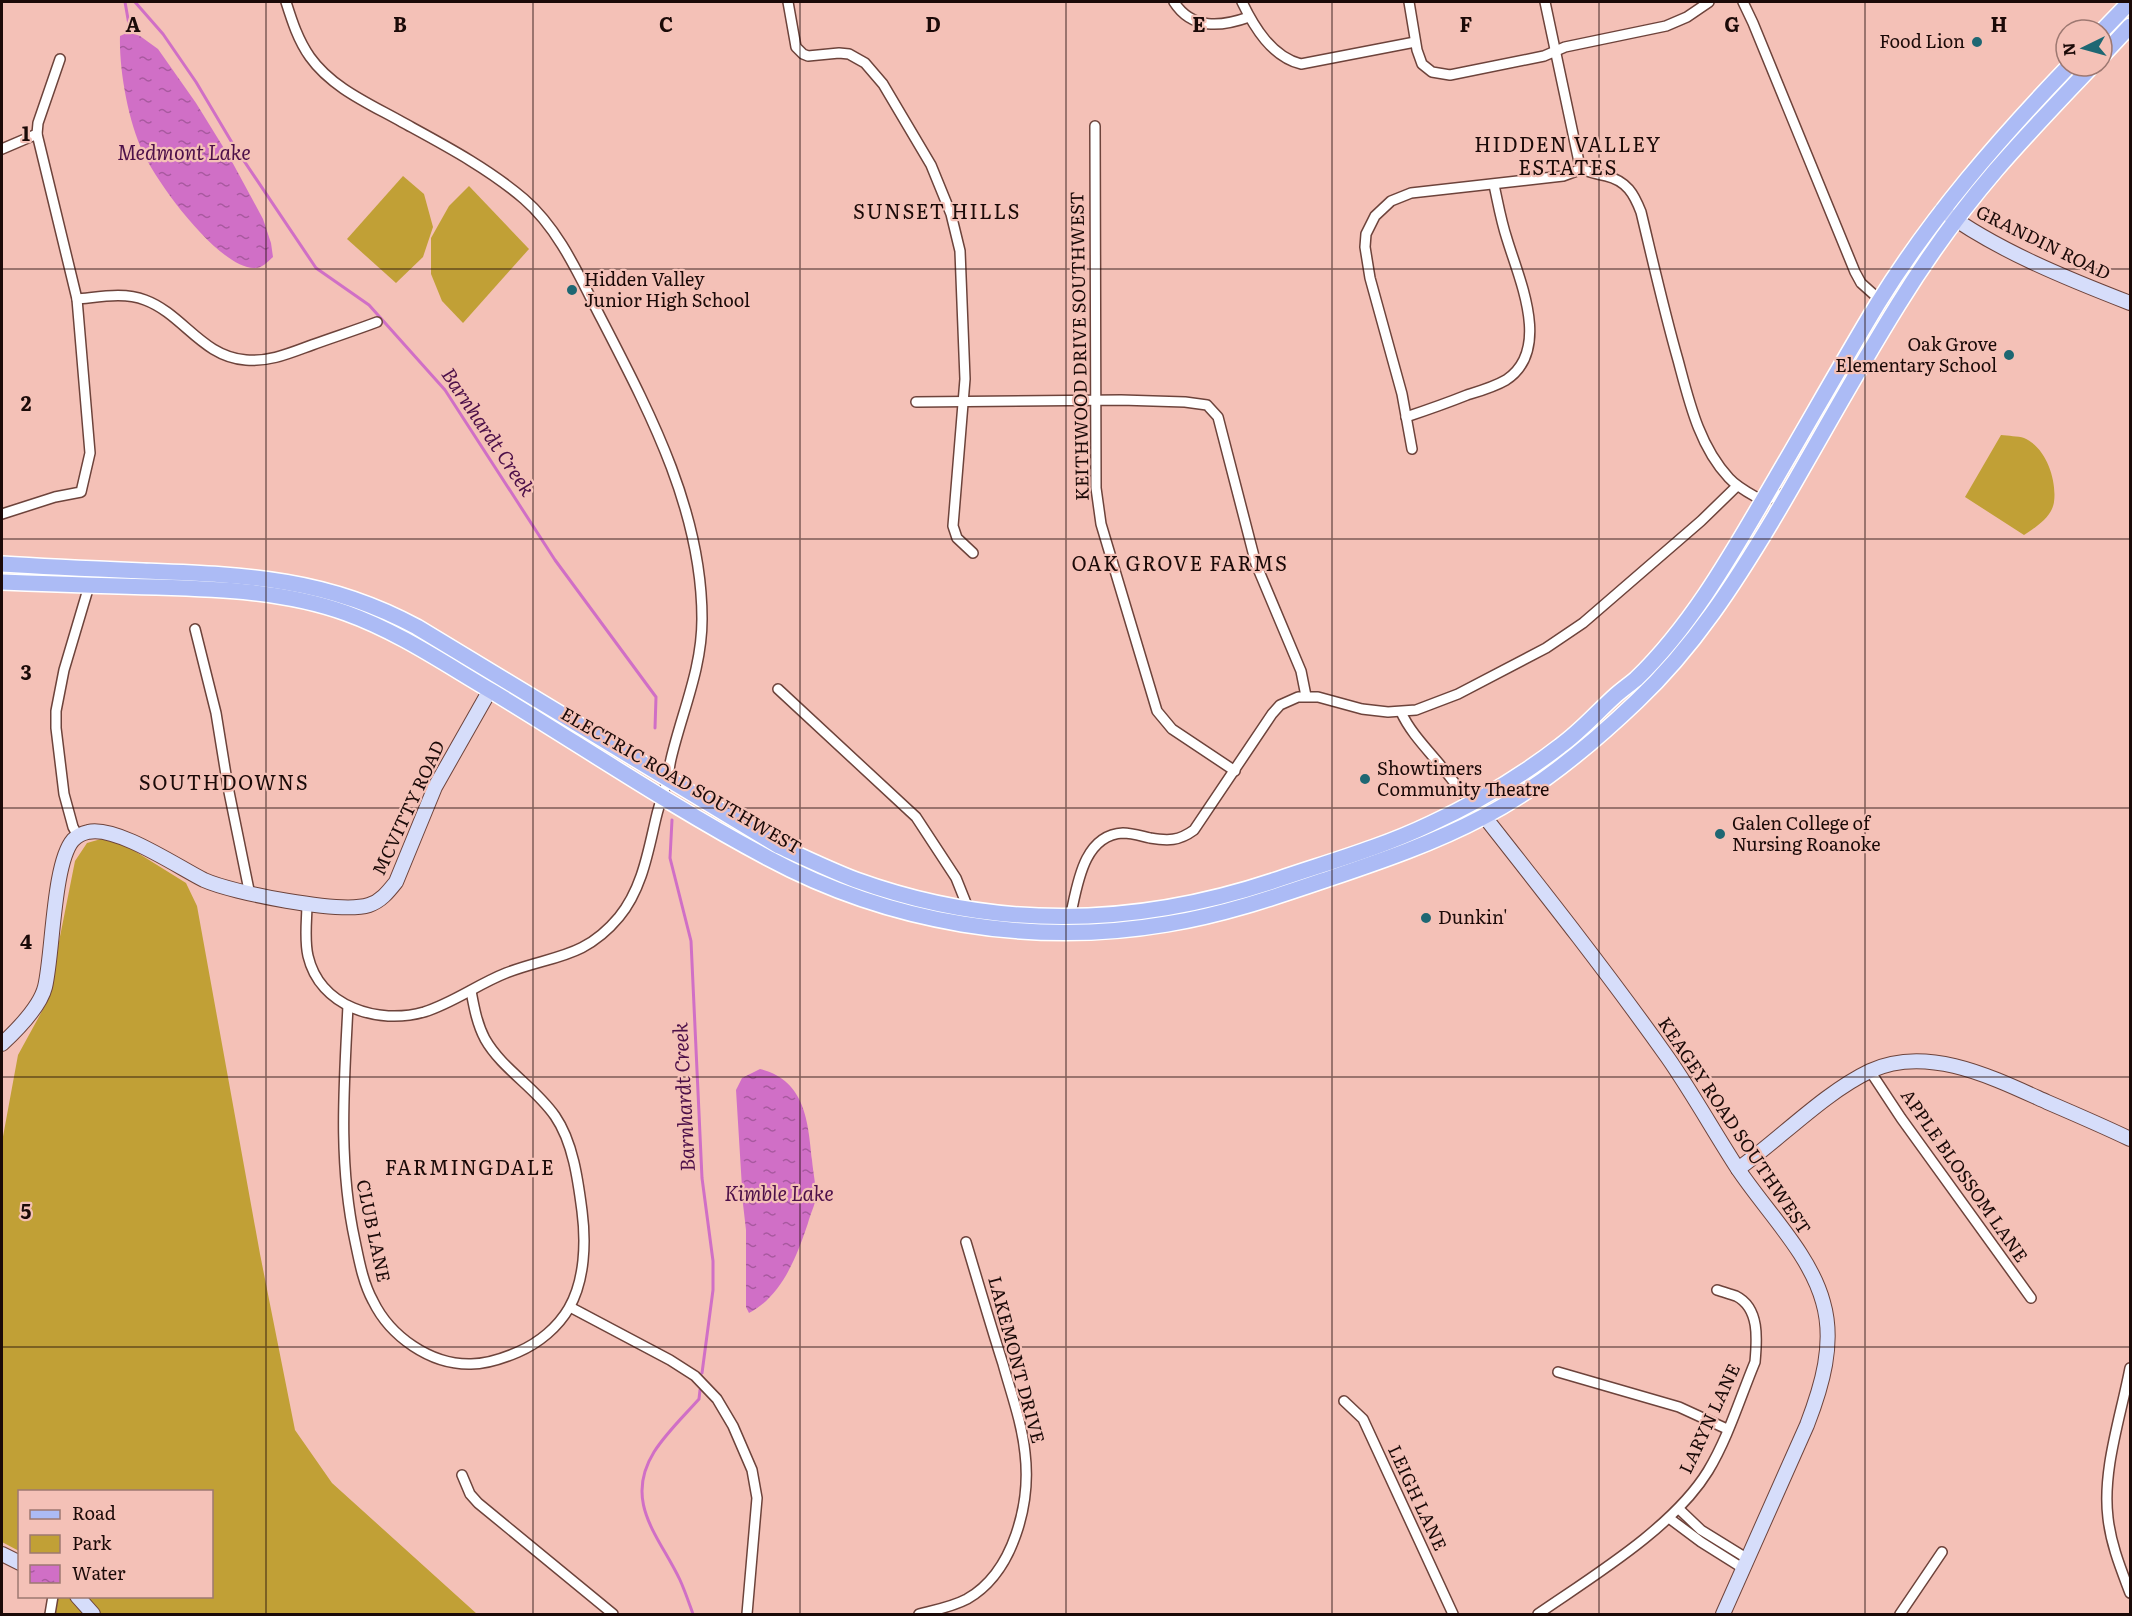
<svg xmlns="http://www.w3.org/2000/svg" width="2132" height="1616" viewBox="0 0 2132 1616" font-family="Literata,serif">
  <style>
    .green { fill: #c1a036 }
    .water { fill: url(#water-ripples) }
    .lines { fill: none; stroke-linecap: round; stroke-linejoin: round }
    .stream { stroke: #d06fc6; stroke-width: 3 }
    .street-casing { stroke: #6d433b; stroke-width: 12 }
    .secondary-casing { stroke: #6d433b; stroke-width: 16 }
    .primary-casing { stroke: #fff; stroke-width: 18 }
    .street { stroke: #fff; stroke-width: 9 }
    .secondary { stroke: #d6ddfa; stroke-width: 14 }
    .primary { stroke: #acbbf5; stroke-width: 15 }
    .grid { fill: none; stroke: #1b0a08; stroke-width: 1.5; stroke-opacity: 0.55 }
    .poi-dot { fill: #1e6773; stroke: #f4c1b7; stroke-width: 2 }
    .labels { text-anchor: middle; stroke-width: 4.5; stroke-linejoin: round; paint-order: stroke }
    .poi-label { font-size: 18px; fill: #1b0a08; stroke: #f4c1b7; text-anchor: start }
    .street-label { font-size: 18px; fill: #1b0a08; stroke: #f4c1b7 }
    .neighbourhood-label { font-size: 20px; letter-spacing: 1.5px; fill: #1b0a08; stroke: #f4c1b7 }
    .water-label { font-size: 20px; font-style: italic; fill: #4d1049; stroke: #f4c1b7 }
    .grid-label { font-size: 20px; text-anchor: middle; font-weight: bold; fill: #1b0a08; stroke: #f4c1b7; stroke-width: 4.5; stroke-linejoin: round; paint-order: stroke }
  </style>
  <defs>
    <pattern id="water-ripples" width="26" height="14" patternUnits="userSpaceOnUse" patternTransform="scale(1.5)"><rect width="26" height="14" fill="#d06fc6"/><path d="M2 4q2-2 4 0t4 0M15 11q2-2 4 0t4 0" fill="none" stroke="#a8599f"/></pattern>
  </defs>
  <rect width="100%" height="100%" fill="#f4c1b7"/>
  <g class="green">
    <path d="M403,176L424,194L433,227L423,257L396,283L347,239Z"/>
    <path d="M469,186L529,249L463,323L442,301L431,274V238L449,206Z"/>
    <path d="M2001,435C2008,436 2018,436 2024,438C2046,447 2057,480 2054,502C2052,517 2036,527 2024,535L1965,497Z"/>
    <path d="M101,839L125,845L186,883L197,906L260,1254L295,1430L332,1483L477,1614H55L57,1597L212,1596V1492H20L19,1551L2,1542V1142L18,1055L47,1002L75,861L87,843Z"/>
  </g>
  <g class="water">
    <path d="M129,32L140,36L158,49L196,103L230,158L263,219L271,243L273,257C266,263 263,268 254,268C219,268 156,182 143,152C128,121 119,69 120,36Z"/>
    <path d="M760,1069C805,1080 808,1121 812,1160C813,1172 816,1185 816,1197C815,1205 810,1215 808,1223C797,1256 782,1296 749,1313L746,1307V1230L743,1204L736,1090L742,1078Z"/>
  </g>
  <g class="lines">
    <g class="stream">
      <path d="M125,2L131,36"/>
      <path d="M135,2L163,34L196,82L234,146L316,268L369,305L445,390L555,560L656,697L655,728"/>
      <path d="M672,820L670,858L691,941L702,1178L713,1261V1290L702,1373"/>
      <path d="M693,1614C689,1603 685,1591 680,1580C659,1536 623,1502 654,1452C666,1433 684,1416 699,1399L700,1390"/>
    </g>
    <g class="street-casing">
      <g id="street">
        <path d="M286,2C292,21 298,40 310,57C332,88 370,104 402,122C444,145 488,168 524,199C560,230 580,278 602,320C650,413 702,511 702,619C702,669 682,712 671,759C669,767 669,774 667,782C663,794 659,805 656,818C648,852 642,889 619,917C584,959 553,955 506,973C478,984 453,1003 424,1012C378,1025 320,1007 308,956C304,939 307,920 307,903"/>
        <path d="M788,2L796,47L803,54L808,56L839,53L849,54L865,63L883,84L931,165L951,214L960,251L965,379L953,526L957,538L973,553"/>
        <path d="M1174,2C1192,30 1221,27 1249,17"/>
        <path d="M1242,2C1254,27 1272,57 1301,64L1415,42"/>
        <path d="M1409,2L1417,50L1422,64L1432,72L1450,75L1544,56L1565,47L1666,26L1687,17L1709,2"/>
        <path d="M1545,2L1579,162L1582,169"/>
        <path d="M1743,2L1753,23L1855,272L1861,283L1880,300"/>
        <path d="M1095,126L1096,488L1101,524L1157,711L1172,729L1235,771"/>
        <path d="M2,149L37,134"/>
        <path d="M1582,169C1590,173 1598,174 1606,176C1627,181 1634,194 1641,212C1653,262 1664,311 1678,360C1689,401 1699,446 1729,478C1738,488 1751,494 1763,501L1788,492"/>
        <path d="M77,299C100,297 124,292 145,300C183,314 202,357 246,360C270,362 290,353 312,345C334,337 356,330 377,322"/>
        <path d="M916,402L1121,400L1185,402L1207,405L1218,417L1256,564L1301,671L1306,696"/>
        <path d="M1406,417C1427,410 1447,403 1467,395C1480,391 1494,387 1506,380C1552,350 1519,279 1507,239C1501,221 1498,203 1494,185"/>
        <path d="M1412,449L1402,394L1370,278L1365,247L1366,234L1375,216L1391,201L1411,193L1563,176L1582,169"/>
        <path d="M2,514L55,497L81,492L90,453L77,299L37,134L38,123L60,59"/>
        <path d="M195,629L216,713L228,787L250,895"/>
        <path d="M778,689L916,817L956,878L968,908"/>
        <path d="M1401,712C1410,732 1427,749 1441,766C1455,783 1468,801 1484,816"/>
        <path d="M78,836L73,827L64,794L56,728V711L64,670L94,569"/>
        <path d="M1070,918C1077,888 1082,835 1123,833C1132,833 1141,836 1150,838C1168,841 1179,841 1194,830L1272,714L1280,705L1298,697H1318L1362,709L1388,712L1416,710L1458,694L1546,648L1583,623L1701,521L1737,486"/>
        <path d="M348,1006C344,1085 338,1163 355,1241C359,1260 363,1283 373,1301C390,1336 430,1365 471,1364C487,1364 504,1358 518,1352C539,1343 558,1327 569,1308C585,1280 586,1242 582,1211C578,1180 573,1142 555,1116C535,1087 502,1069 485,1039C477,1024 474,1007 471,991"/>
        <path d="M1870,1071L1901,1118L2031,1298"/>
        <path d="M570,1307L670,1360L695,1376L717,1399L733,1426L752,1470L757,1498L747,1614"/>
        <path d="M2130,1368C2121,1416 2102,1470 2108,1518C2111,1545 2121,1569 2130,1593"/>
        <path d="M1558,1372L1679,1407L1727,1429"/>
        <path d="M1344,1401L1363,1419L1453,1614"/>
        <path d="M462,1475L470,1494L478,1503L613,1614"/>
        <path d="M1679,1509L1701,1530L1748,1559"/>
        <path d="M1669,1518L1701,1542L1744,1569"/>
        <path d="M50,1614L53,1596"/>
        <path d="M919,1614C935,1610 952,1607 967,1599C1014,1572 1031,1503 1025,1453C1022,1423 1011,1393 1003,1364C990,1323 978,1282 966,1242"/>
        <path d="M1538,1614C1593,1576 1673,1528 1708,1471C1728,1438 1740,1398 1755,1362C1757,1340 1760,1308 1736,1296C1730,1294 1723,1292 1717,1290"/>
        <path d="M1900,1614L1942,1552"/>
      </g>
    </g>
    <g class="secondary-casing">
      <g id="secondary">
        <path d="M1942,210C1996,250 2068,279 2130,303"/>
        <path d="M1484,816C1547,896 1610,976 1668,1058C1693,1094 1714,1132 1738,1169C1766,1211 1810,1254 1823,1302C1835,1343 1822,1386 1807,1425L1723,1614"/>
        <path d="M2,1044C17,1030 40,1007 45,987C53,954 53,863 73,840C77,836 83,833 88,832C116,825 178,867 204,880C233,893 340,914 369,905C381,901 388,892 396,882L435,787L490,690"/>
        <path d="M1738,1169C1780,1139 1824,1093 1870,1071C1927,1044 1994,1078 2047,1102C2075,1114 2103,1126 2130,1139"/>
        <path d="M2,1554L20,1563"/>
        <path d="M77,1596L93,1614"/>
      </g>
    </g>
    <g class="primary-casing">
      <g id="primary">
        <path d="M2102,31L2130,2"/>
        <path d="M2102,56L2130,26"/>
        <path d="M2,564C49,567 96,569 143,571C244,575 325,577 417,627L779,846C805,858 830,870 856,880C997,931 1138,927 1279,879C1329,862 1382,847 1430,824C1476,803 1520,777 1560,746C1581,731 1597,712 1616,695C1623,689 1630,684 1636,679C1695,622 1735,548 1776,478C1810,420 1843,361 1878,303C1932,216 1998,140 2069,66"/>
        <path d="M2,582C53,584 104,586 156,587C220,589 285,591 346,613C399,632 445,664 493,692C585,748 674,808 768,858C889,923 1032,947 1167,924C1223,915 1275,897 1328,879C1381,861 1434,843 1483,817C1540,788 1591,745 1637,701C1694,647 1735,583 1775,516C1816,446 1855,374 1898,305C1927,258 1960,212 1996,170C2027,134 2060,100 2092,66"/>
      </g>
    </g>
    <use href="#street" class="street"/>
    <use href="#secondary" class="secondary"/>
    <use href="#primary" class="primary"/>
  </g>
  <path class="grid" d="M266,2V1614M533,2V1614M800,2V1614M1066,2V1614M1332,2V1614M1599,2V1614M1865,2V1614M2,269H2130M2,539H2130M2,808H2130M2,1077H2130M2,1347H2130"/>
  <g class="poi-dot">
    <circle cx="1977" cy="42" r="6"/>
    <circle cx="572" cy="290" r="6"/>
    <circle cx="2009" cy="355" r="6"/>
    <circle cx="1365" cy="779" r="6"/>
    <circle cx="1720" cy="834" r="6"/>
    <circle cx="1426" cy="918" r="6"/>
  </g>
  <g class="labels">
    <g class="poi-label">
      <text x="1965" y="48" text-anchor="end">Food Lion</text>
      <text x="584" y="286">Hidden Valley<tspan x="584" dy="21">Junior High School</tspan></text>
      <text x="1997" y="351" text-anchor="end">Oak Grove<tspan x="1997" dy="21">Elementary School</tspan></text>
      <text x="1377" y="775">Showtimers<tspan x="1377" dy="21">Community Theatre</tspan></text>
      <text x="1732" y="830">Galen College of<tspan x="1732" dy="21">Nursing Roanoke</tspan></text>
      <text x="1438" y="924">Dunkin'</text>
    </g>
    <g class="street-label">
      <text transform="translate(2043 243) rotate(26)" y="6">GRANDIN ROAD</text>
      <text transform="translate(1080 346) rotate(-91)" y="6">KEITHWOOD DRIVE SOUTHWEST</text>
      <text transform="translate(681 781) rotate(30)" y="6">ELECTRIC ROAD SOUTHWEST</text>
      <text transform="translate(409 808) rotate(-65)" y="6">MCVITTY ROAD</text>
      <text transform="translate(1734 1126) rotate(56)" y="6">KEAGEY ROAD SOUTHWEST</text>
      <text transform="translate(1964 1176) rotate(55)" y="6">APPLE BLOSSOM LANE</text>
      <text transform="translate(373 1231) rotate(78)" y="6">CLUB LANE</text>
      <text transform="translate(1016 1360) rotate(75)" y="6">LAKEMONT DRIVE</text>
      <text transform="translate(1710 1419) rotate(-65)" y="6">LARYN LANE</text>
      <text transform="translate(1417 1498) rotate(65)" y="6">LEIGH LANE</text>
    </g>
    <g class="neighbourhood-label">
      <text x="1568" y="152">HIDDEN VALLEY<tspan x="1568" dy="23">ESTATES</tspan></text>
      <text x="937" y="219">SUNSET HILLS</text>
      <text x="1180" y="571">OAK GROVE FARMS</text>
      <text x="224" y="790">SOUTHDOWNS</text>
      <text x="470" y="1175">FARMINGDALE</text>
    </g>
    <g class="water-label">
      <text x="184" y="160">Medmont Lake</text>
      <text transform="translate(488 432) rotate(56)" y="7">Barnhardt Creek</text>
      <text transform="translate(684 1097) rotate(-93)" y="7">Barnhardt Creek</text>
      <text x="779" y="1201">Kimble Lake</text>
    </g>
  </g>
  <g class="grid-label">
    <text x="133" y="32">A</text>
    <text x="400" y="32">B</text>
    <text x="666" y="32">C</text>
    <text x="933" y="32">D</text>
    <text x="1199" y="32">E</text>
    <text x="1466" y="32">F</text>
    <text x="1732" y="32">G</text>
    <text x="1999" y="32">H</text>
    <text x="26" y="141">1</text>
    <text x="26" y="411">2</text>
    <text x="26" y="680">3</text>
    <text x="26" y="949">4</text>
    <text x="26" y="1219">5</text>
  </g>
  <rect width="2132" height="1616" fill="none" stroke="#1b0a08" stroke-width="6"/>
  <rect x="18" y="1490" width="195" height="108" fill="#f4c1b7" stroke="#9d7871" stroke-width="1.5"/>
  <rect x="30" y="1510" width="30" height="9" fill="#acbbf5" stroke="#9d7871" stroke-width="1.5"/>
  <text x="72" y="1520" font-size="18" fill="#1b0a08">Road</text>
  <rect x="30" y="1535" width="30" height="18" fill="#c1a036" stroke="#9d7871" stroke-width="1.5"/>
  <text x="72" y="1550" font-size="18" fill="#1b0a08">Park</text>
  <rect x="30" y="1565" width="30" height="18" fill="url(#water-ripples)" stroke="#9d7871" stroke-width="1.5"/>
  <text x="72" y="1580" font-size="18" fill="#1b0a08">Water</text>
  <g transform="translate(2084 48) rotate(265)"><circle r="28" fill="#f4c1b7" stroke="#9d7871" stroke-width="1.5"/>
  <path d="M0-4.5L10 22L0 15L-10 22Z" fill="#1e6773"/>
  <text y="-9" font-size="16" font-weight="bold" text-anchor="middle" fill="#1b0a08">N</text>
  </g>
</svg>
